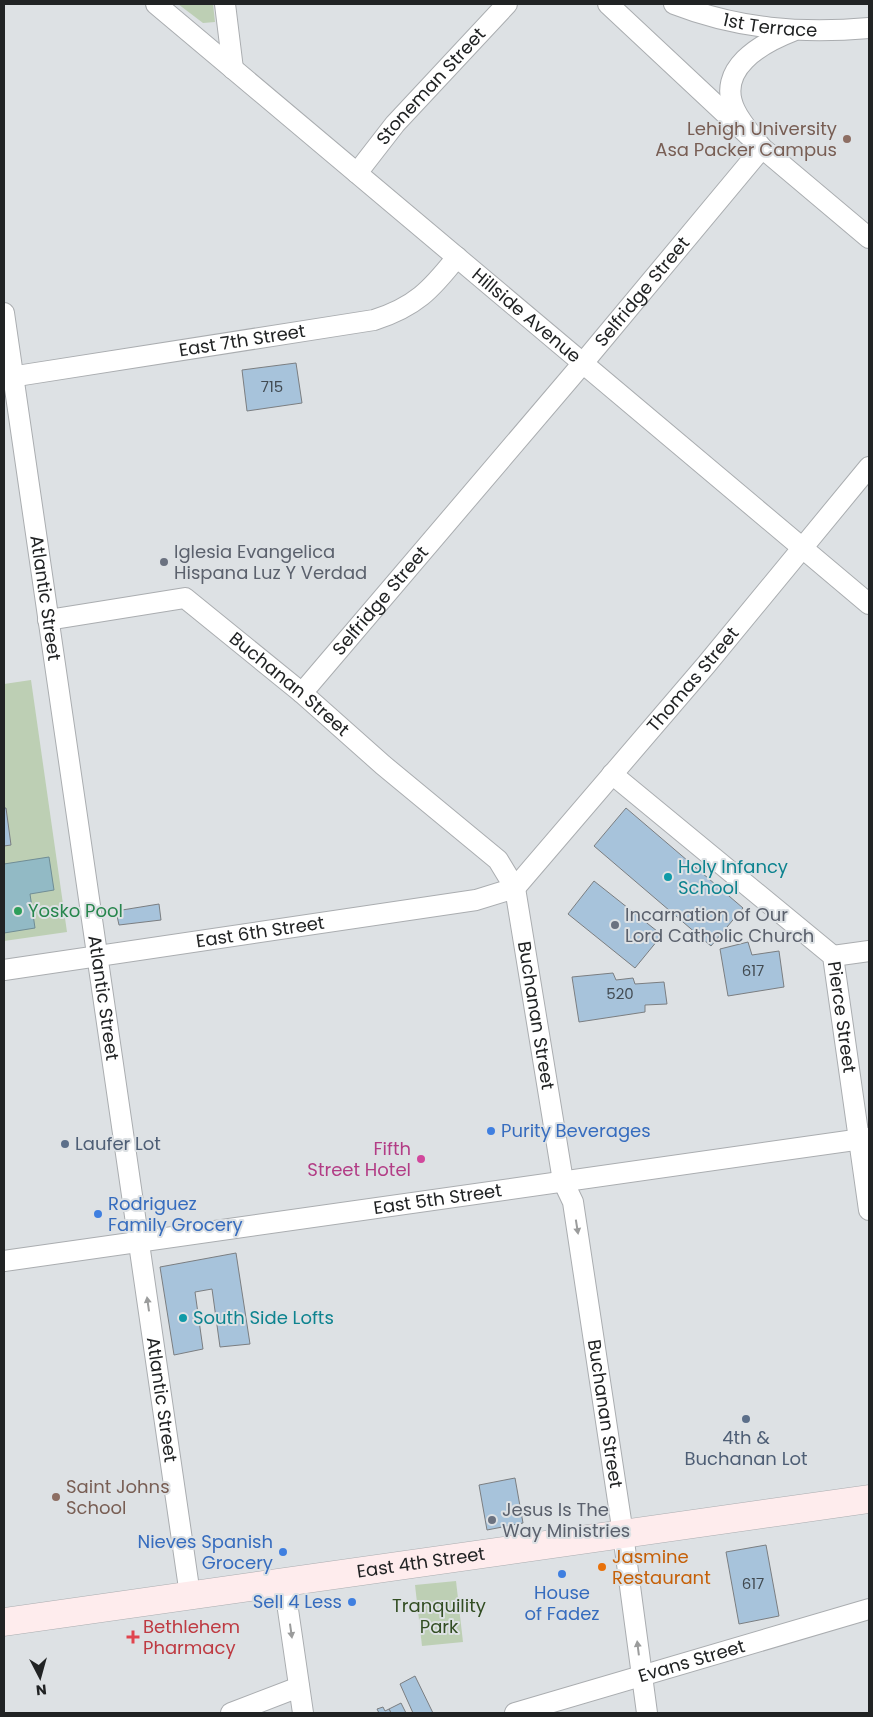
<svg xmlns="http://www.w3.org/2000/svg" width="873" height="1717" viewBox="0 0 873 1717" font-family="Poppins,sans-serif">
  <style>
    .green { fill: #bdcfb4 }
    .water { fill: #92bac5; stroke: #708d95 }
    .building { fill: #a7c3db; stroke: #7b7e81 }
    .lines { fill: none; stroke-linecap: round; stroke-linejoin: round }
    .street-casing { stroke: #aaadb0; stroke-width: 22 }
    .secondary-casing { stroke: #aaadb0; stroke-width: 29 }
    .street { stroke: #fff; stroke-width: 20 }
    .secondary { stroke: #feeced; stroke-width: 28 }
    .oneway { fill: #9b9c9c }
    .education-dot { fill: #8d6e63; stroke: #dde1e4; stroke-width: 2 }
    .worship-dot { fill: #6b7280; stroke: #dde1e4; stroke-width: 2 }
    .culture-dot { fill: #0f9aa8; stroke: #dde1e4; stroke-width: 2 }
    .leisure-dot { fill: #2e9e5b; stroke: #dde1e4; stroke-width: 2 }
    .shop-dot { fill: #3f7fe0; stroke: #dde1e4; stroke-width: 2 }
    .service-dot { fill: #5c6f8a; stroke: #dde1e4; stroke-width: 2 }
    .hotel-dot { fill: #d1479c; stroke: #dde1e4; stroke-width: 2 }
    .food-dot { fill: #e8710a; stroke: #dde1e4; stroke-width: 2 }
    .health-dot { fill: #e0444e; stroke: #dde1e4; stroke-width: 2 }
    .labels { text-anchor: middle; stroke-width: 4; stroke-linejoin: round; paint-order: stroke }
    .number-label { font-size: 15px; fill: #424b52 }
    .street-label { font-size: 18px; fill: #212324; stroke: #dde1e4 }
    .education-label { font-size: 18px; fill: #785e54; stroke: #dde1e4; text-anchor: end }
    .worship-label { font-size: 18px; fill: #5b616d; stroke: #dde1e4; text-anchor: start }
    .culture-label { font-size: 18px; fill: #0d838f; stroke: #dde1e4; text-anchor: start }
    .leisure-label { font-size: 18px; fill: #27864d; stroke: #dde1e4; text-anchor: start }
    .shop-label { font-size: 18px; fill: #366cbe; stroke: #dde1e4; text-anchor: start }
    .service-label { font-size: 18px; fill: #4e5e75; stroke: #dde1e4; text-anchor: start }
    .hotel-label { font-size: 18px; fill: #b23c85; stroke: #dde1e4; text-anchor: end }
    .food-label { font-size: 18px; fill: #c56008; stroke: #dde1e4; text-anchor: start }
    .park-label { font-size: 18px; fill: #324d22; stroke: #dde1e4 }
    .health-label { font-size: 18px; fill: #be3a42; stroke: #dde1e4; text-anchor: start }
  </style>
  <rect width="100%" height="100%" fill="#dde1e4"/>
  <g class="green">
    <path d="M178,4H213L215,22L203,23Z"/>
    <path d="M31,680L67,932L4,941V684Z"/>
    <path d="M456,1581L463,1642L422,1646L415,1585Z"/>
  </g>
  <path class="water" d="M49,857L54,890L30,894L35,928L4,933V864Z"/>
  <g class="building">
    <path d="M296,363L302,403L247,411L242,370Z"/>
    <path d="M4,808H6L11,845L4,846Z"/>
    <path d="M626,808L743,908L711,946L594,846Z"/>
    <path d="M594,881L662,935L635,968L568,914Z"/>
    <path d="M159,904L161,920L119,925L116,911Z"/>
    <path d="M748,942L752,955L779,951L784,987L728,996L720,949Z"/>
    <path d="M613,973L616,980L633,978L635,984L664,982L667,1004L645,1005V1012L579,1022L572,977Z"/>
    <path d="M236,1253L250,1344L220,1347L212,1289L195,1292L203,1349L174,1355L160,1267Z"/>
    <path d="M515,1478L523,1523L487,1530L479,1485Z"/>
    <path d="M766,1545L779,1616L739,1624L726,1552Z"/>
    <path d="M415,1676L433,1713H413L400,1684Z"/>
    <path d="M401,1703L406,1713H391L389,1709Z"/>
    <path d="M383,1707L385,1711L389,1709L391,1713H379L377,1709Z"/>
  </g>
  <g class="lines">
    <g class="street-casing">
      <g id="street">
        <path id="s1" d="M156,4L869,604"/>
        <path d="M225,4L233,69"/>
        <path d="M608,4L762,148L869,238"/>
        <path id="s2" d="M674,4C738,29 801,34 869,28"/>
        <path id="s3" d="M357,173L395,124L507,4"/>
        <path id="s4" d="M4,313L190,1595"/>
        <path id="s5" d="M4,378L374,320C415,307 431,290 457,257"/>
        <path id="s6" d="M48,620L185,598L302,693L383,765L498,860L515,888L563,1181L573,1202L623,1534L647,1713"/>
        <path id="s7" d="M302,693L583,363L762,148C753,136 741,123 735,110C715,69 762,43 793,31"/>
        <path id="s8" d="M612,774L833,956L869,1210"/>
        <path d="M833,956L869,951"/>
        <path id="s9" d="M4,970L476,900L515,888L706,665L869,467"/>
        <path id="s10" d="M4,1261L869,1138"/>
        <path d="M284,1582L303,1713"/>
        <path d="M231,1713L299,1687"/>
        <path id="s11" d="M515,1713L869,1609"/>
      </g>
    </g>
    <g class="secondary-casing">
      <g id="secondary">
        <path id="s12" d="M4,1622L869,1499"/>
      </g>
    </g>
    <use href="#street" class="street"/>
    <use href="#secondary" class="secondary"/>
  </g>
  <defs><path id="oneway-solid" d="M-6-.8H1V-3.2L6.5 0L1 3.2V.8H-6Z" transform="scale(1.25)"/></defs>
  <g class="oneway">
    <use href="#oneway-solid" transform="translate(577 1227) rotate(81)"/>
    <use href="#oneway-solid" transform="translate(148 1304) rotate(-98)"/>
    <use href="#oneway-solid" transform="translate(291 1631) rotate(82)"/>
    <use href="#oneway-solid" transform="translate(638 1648) rotate(-97)"/>
  </g>
  <g class="education-dot">
    <circle cx="847" cy="139" r="5"/>
    <circle cx="56" cy="1497" r="5"/>
  </g>
  <g class="worship-dot">
    <circle cx="164" cy="562" r="5"/>
    <circle cx="615" cy="925" r="5"/>
    <circle cx="492" cy="1520" r="5"/>
  </g>
  <g class="culture-dot">
    <circle cx="668" cy="877" r="5"/>
    <circle cx="183" cy="1318" r="5"/>
  </g>
  <circle class="leisure-dot" cx="18" cy="911" r="5"/>
  <g class="shop-dot">
    <circle cx="491" cy="1131" r="5"/>
    <circle cx="98" cy="1214" r="5"/>
    <circle cx="283" cy="1552" r="5"/>
    <circle cx="562" cy="1574" r="5"/>
    <circle cx="352" cy="1602" r="5"/>
  </g>
  <g class="service-dot">
    <circle cx="65" cy="1144" r="5"/>
    <circle cx="746" cy="1419" r="5"/>
  </g>
  <circle class="hotel-dot" cx="421" cy="1159" r="5"/>
  <circle class="food-dot" cx="602" cy="1567" r="5"/>
  <path class="health-dot" d="M130.5 1629.5h5v5h5v5h-5v5h-5v-5h-5v-5h5z"/>
  <g class="labels">
    <g class="number-label">
      <text x="272" y="392">715</text>
      <text x="753" y="976">617</text>
      <text x="620" y="999">520</text>
      <text x="753" y="1589">617</text>
    </g>
    <g class="street-label">
      <text dy="6" stroke="none"><textPath href="#s2" startOffset="99">1st Terrace</textPath></text>
      <text dy="6" stroke="none"><textPath href="#s3" startOffset="114">Stoneman Street</textPath></text>
      <text dy="6" stroke="none"><textPath href="#s7" startOffset="526">Selfridge Street</textPath></text>
      <text dy="6" stroke="none"><textPath href="#s1" startOffset="484">Hillside Avenue</textPath></text>
      <text dy="6" stroke="none"><textPath href="#s5" startOffset="241">East 7th Street</textPath></text>
      <text dy="6" stroke="none"><textPath href="#s4" startOffset="288">Atlantic Street</textPath></text>
      <text dy="6" stroke="none"><textPath href="#s7" startOffset="121">Selfridge Street</textPath></text>
      <text dy="6" stroke="none"><textPath href="#s9" startOffset="792">Thomas Street</textPath></text>
      <text dy="6" stroke="none"><textPath href="#s6" startOffset="274">Buchanan Street</textPath></text>
      <text dy="6" stroke="none"><textPath href="#s9" startOffset="259">East 6th Street</textPath></text>
      <text dy="6" stroke="none"><textPath href="#s4" startOffset="692">Atlantic Street</textPath></text>
      <text dy="6" stroke="none"><textPath href="#s6" startOffset="709">Buchanan Street</textPath></text>
      <text dy="6" stroke="none"><textPath href="#s8" startOffset="348">Pierce Street</textPath></text>
      <text dy="6" stroke="none"><textPath href="#s10" startOffset="438">East 5th Street</textPath></text>
      <text dy="6" stroke="none"><textPath href="#s4" startOffset="1098">Atlantic Street</textPath></text>
      <text dy="6" stroke="none"><textPath href="#s6" startOffset="1114">Buchanan Street</textPath></text>
      <text dy="6" stroke="none"><textPath href="#s12" startOffset="421">East 4th Street</textPath></text>
      <text dy="6" stroke="none"><textPath href="#s11" startOffset="184">Evans Street</textPath></text>
    </g>
    <g class="education-label">
      <text x="837" y="135">Lehigh University<tspan x="837" dy="21">Asa Packer Campus</tspan></text>
      <text x="66" y="1493" text-anchor="start">Saint Johns<tspan x="66" dy="21">School</tspan></text>
    </g>
    <g class="worship-label">
      <text x="174" y="558">Iglesia Evangelica<tspan x="174" dy="21">Hispana Luz Y Verdad</tspan></text>
      <text x="625" y="921">Incarnation of Our<tspan x="625" dy="21">Lord Catholic Church</tspan></text>
      <text x="502" y="1516">Jesus Is The<tspan x="502" dy="21">Way Ministries</tspan></text>
    </g>
    <g class="culture-label">
      <text x="678" y="873">Holy Infancy<tspan x="678" dy="21">School</tspan></text>
      <text x="193" y="1324">South Side Lofts</text>
    </g>
    <g class="leisure-label">
      <text x="28" y="917">Yosko Pool</text>
    </g>
    <g class="shop-label">
      <text x="501" y="1137">Purity Beverages</text>
      <text x="108" y="1210">Rodriguez<tspan x="108" dy="21">Family Grocery</tspan></text>
      <text x="273" y="1548" text-anchor="end">Nieves Spanish<tspan x="273" dy="21">Grocery</tspan></text>
      <text x="562" y="1599" text-anchor="middle">House<tspan x="562" dy="21">of Fadez</tspan></text>
      <text x="342" y="1608" text-anchor="end">Sell 4 Less</text>
    </g>
    <g class="service-label">
      <text x="75" y="1150">Laufer Lot</text>
      <text x="746" y="1444" text-anchor="middle">4th &amp;<tspan x="746" dy="21">Buchanan Lot</tspan></text>
    </g>
    <g class="hotel-label">
      <text x="411" y="1155">Fifth<tspan x="411" dy="21">Street Hotel</tspan></text>
    </g>
    <g class="food-label">
      <text x="612" y="1563">Jasmine<tspan x="612" dy="21">Restaurant</tspan></text>
    </g>
    <g class="park-label">
      <text x="439" y="1612">Tranquility<tspan x="439" dy="21">Park</tspan></text>
    </g>
    <g class="health-label">
      <text x="143" y="1633">Bethlehem<tspan x="143" dy="21">Pharmacy</tspan></text>
    </g>
  </g>
  <rect width="873" height="1717" fill="none" stroke="#212324" stroke-width="10"/>
  <g transform="translate(40 1677) rotate(174)" stroke="#dde1e4" stroke-width="4" paint-order="stroke">
  <path d="M0-4L9 19L0 12L-9 19Z" fill="#212324"/>
  <text y="-8" font-size="14" font-weight="bold" text-anchor="middle" fill="#212324">N</text>
  </g>
</svg>
